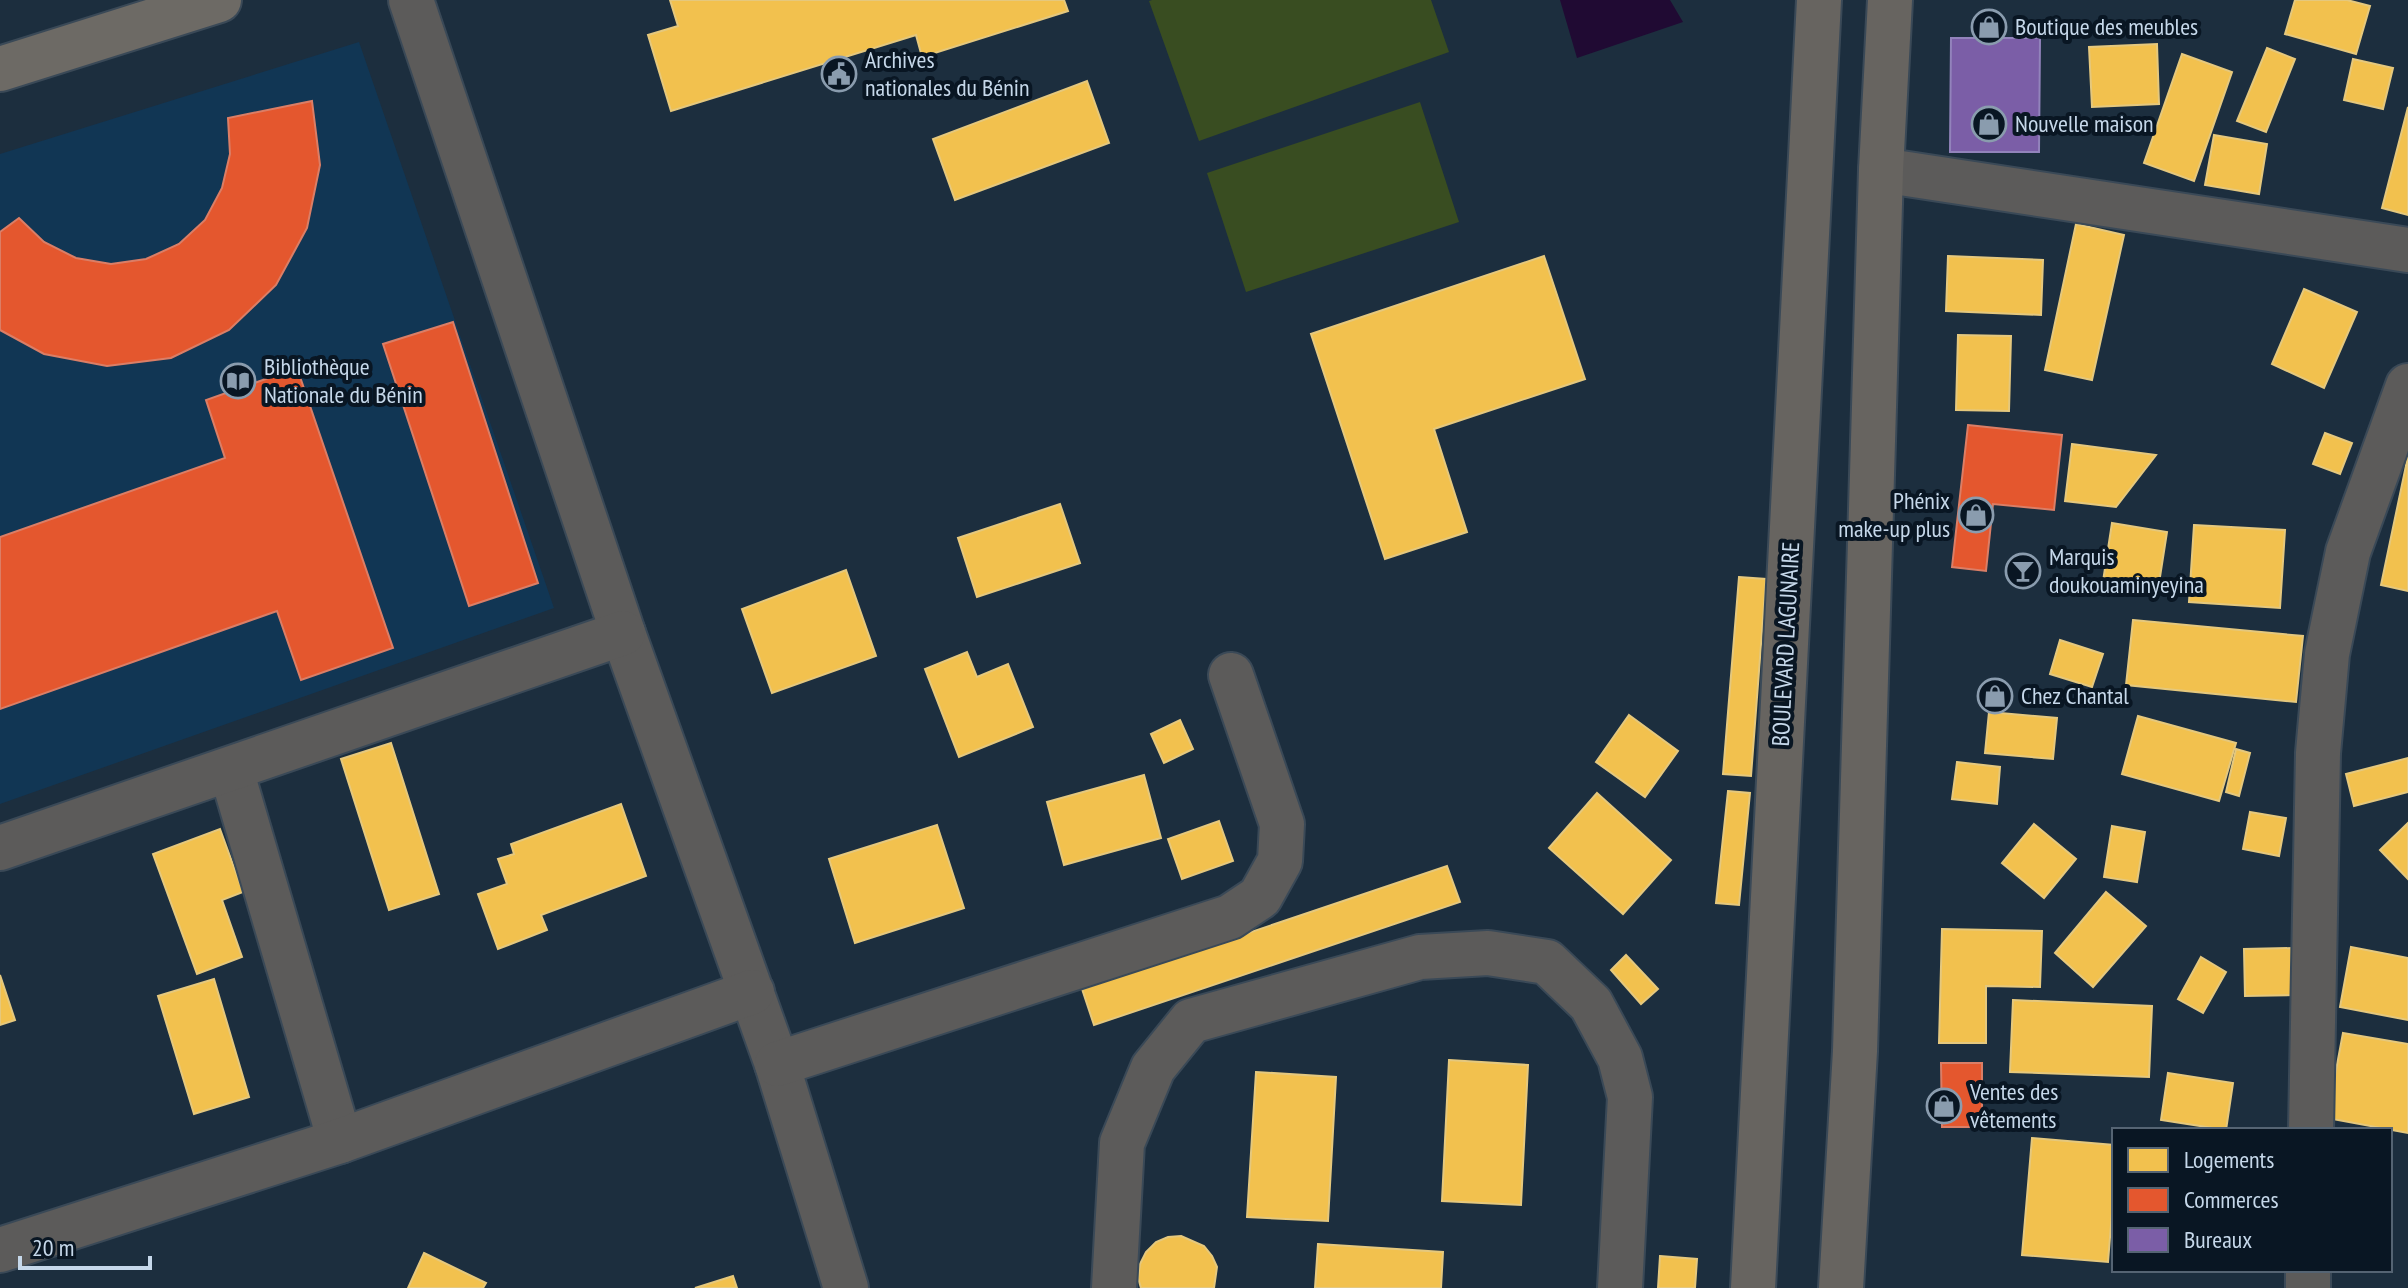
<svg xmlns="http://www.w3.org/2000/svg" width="2408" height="1288" viewBox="0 0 2408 1288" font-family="'PT Sans Narrow',sans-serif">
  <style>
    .built { fill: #113654 }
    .green { fill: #394d21 }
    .water { fill: #200a33 }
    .homes { fill: #f2c14e; stroke: #e5c87d; stroke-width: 2 }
    .shops { fill: #e4572e; stroke: #db7e66; stroke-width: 2 }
    .offices { fill: #7b5ea7; stroke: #9283bb; stroke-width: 2 }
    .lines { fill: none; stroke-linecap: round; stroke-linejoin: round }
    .minor-casing { stroke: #3a4957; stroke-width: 48 }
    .major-casing { stroke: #3a4957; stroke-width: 48 }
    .highway-casing { stroke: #3a4957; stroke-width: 48 }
    .minor { stroke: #5c5b5a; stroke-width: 44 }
    .major { stroke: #676460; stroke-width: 44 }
    .highway { stroke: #6d6a65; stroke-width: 44 }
    .labels { text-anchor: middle; stroke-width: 8; stroke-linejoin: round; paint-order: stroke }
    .poi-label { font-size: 24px; fill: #c6d8ea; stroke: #091623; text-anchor: start }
    .street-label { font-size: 24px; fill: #c6d8ea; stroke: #091623 }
  </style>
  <rect width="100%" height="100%" fill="#1c2e3e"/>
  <path class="built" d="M359,42L554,608L0,804V154Z"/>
  <g class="green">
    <path d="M1152,0H1431L1449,52L1199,141L1149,1Z"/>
    <path d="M1420,102L1459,222L1246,292L1207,173Z"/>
  </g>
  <path class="water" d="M1560,0H1670L1683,22L1577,58Z"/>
  <g class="homes">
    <path d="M670,0H1064L1068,11L922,57L916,35L671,111L648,35L678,26Z"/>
    <path d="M2295,0H2347L2370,6L2356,54L2285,34Z"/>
    <path d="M2157,44L2159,104L2092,107L2089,47Z"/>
    <path d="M2267,48L2295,59L2266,132L2237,121Z"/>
    <path d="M2182,54L2232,72L2194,181L2144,163Z"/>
    <path d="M2353,59L2393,68L2383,109L2344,100Z"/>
    <path d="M1087,81L1109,143L955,200L933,139Z"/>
    <path d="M2408,107V215L2382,208Z"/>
    <path d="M2214,135L2267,144L2259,194L2205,185Z"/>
    <path d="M2076,224L2124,235L2092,380L2045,370Z"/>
    <path d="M1544,256L1585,379L1434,429L1467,532L1385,559L1311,334Z"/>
    <path d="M1948,256L2043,260L2041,315L1946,311Z"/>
    <path d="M2304,289L2357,312L2324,388L2272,364Z"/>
    <path d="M1958,335L2011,336L2009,411L1956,410Z"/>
    <path d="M2325,433L2352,443L2340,474L2313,464Z"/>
    <path d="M2072,444L2156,455L2116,507L2065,501Z"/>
    <path d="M2408,456V591L2381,585Z"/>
    <path d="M1060,504L1080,563L977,597L958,538Z"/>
    <path d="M2112,523L2167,532L2157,596L2102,588Z"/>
    <path d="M2194,525L2285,530L2280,608L2189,602Z"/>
    <path d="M846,570L876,656L772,693L742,609Z"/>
    <path d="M1739,577L1766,579L1751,776L1723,774Z"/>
    <path d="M2133,620L2303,636L2296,702L2126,685Z"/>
    <path d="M2060,640L2103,654L2092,687L2050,674Z"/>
    <path d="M967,652L977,677L1008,664L1033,727L959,757L925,669Z"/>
    <path d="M1989,712L2057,718L2053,759L1985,753Z"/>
    <path d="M1629,715L1678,751L1645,797L1596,762Z"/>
    <path d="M2138,716L2236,743L2219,801L2122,774Z"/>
    <path d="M1180,720L1193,749L1164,763L1151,734Z"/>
    <path d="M391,743L439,894L389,910L341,759Z"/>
    <path d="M2236,749L2250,753L2239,796L2226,792Z"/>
    <path d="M2408,758V792L2354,806L2346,774Z"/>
    <path d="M1957,762L2000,767L1997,804L1952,799Z"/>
    <path d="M1144,775L1161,838L1064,865L1047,802Z"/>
    <path d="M1728,791L1750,793L1739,905L1716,903Z"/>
    <path d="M1597,793L1671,860L1623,914L1549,848Z"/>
    <path d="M621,804L646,876L541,915L547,930L498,949L478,894L507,884L498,859L514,854L511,844Z"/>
    <path d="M2250,812L2286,818L2279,856L2243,849Z"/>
    <path d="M1219,821L1233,861L1182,879L1168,839Z"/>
    <path d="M2408,823V879L2380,850Z"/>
    <path d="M2034,824L2076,859L2044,898L2002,863Z"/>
    <path d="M937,825L964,908L855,943L829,859Z"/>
    <path d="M2112,826L2145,832L2137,882L2104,877Z"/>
    <path d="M220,829L243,892L222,900L242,957L197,974L153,854Z"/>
    <path d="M1447,866L1460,902L1094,1025L1082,989Z"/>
    <path d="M2106,892L2146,926L2093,987L2055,953Z"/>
    <path d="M1942,929L2042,931L2040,987L1986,986V1043H1939Z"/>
    <path d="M2351,947L2408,958V1020L2340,1007Z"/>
    <path d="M2293,948L2295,995L2245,996L2244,949Z"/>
    <path d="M1626,955L1658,989L1641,1004L1611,970Z"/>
    <path d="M2201,957L2226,972L2203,1013L2178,999Z"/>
    <path d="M0,975L15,1020L0,1025Z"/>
    <path d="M214,979L249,1097L194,1114L158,996Z"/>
    <path d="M2013,1000L2152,1006L2149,1077L2010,1072Z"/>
    <path d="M2343,1033L2408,1044V1133L2327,1118Z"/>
    <path d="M1449,1060L1528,1065L1521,1205L1442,1201Z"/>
    <path d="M1256,1072L1336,1077L1328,1221L1247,1217Z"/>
    <path d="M2168,1073L2233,1083L2226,1130L2161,1120Z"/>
    <path d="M2032,1138L2114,1145V1188L2108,1262L2022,1255Z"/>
    <path d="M1181,1236L1204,1246L1212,1256L1217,1267L1214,1288H1141L1138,1278L1140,1264L1146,1252L1156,1242L1168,1237Z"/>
    <path d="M1318,1244L1443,1252L1441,1288H1315Z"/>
    <path d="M424,1253L486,1283L483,1288H408Z"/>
    <path d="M1660,1256L1697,1259L1695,1288H1658Z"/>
    <path d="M733,1276L737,1288H695Z"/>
  </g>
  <g class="shops">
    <path d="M312,101L320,165L307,228L276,285L229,330L171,358L107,366L44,354L0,330V232L19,218L44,242L76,258L111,264L146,259L179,244L205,220L222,188L230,154L228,118Z"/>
    <path d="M453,322L538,583L469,606L383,344Z"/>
    <path d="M297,368L393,648L301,680L277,611L0,709V537L225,458L206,400Z"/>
    <path d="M1968,425L2062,435L2054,510L1993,504L1986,571L1952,567Z"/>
    <path d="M1941,1063H1982V1127H1942Z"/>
  </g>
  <path class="offices" d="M1951,38H2040L2039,152H1950Z"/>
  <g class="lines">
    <g class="minor-casing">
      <g id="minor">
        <path d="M411,0L623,633L777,1064L846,1288"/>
        <path d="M1881,170L2408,250"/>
        <path d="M231,770L340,1141"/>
        <path d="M0,848L623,633"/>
        <path d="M777,1064L1230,917L1260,897L1280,861L1282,824L1231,675"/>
        <path d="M2311,1130L2318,753L2327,654L2348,552L2408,386"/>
        <path d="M0,1250L340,1141L752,992"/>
        <path d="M1114,1288L1122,1143L1153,1068L1191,1021L1420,957L1488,953L1547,962L1591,1004L1620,1058L1630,1097L1620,1288"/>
        <path d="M2308,1288V1270"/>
      </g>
    </g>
    <g class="major-casing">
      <g id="major">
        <path d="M1753,1288L1819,0"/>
        <path d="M1841,1288L1855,1051L1881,170L1890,0"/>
      </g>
    </g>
    <g class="highway-casing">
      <path id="highway" d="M0,69L219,0"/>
    </g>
    <use href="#minor" class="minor"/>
    <use href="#major" class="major"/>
    <use href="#highway" class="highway"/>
  </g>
  <defs>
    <g id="shop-ring" transform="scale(1.8)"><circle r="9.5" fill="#091623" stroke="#8a9cae" stroke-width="1.5"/><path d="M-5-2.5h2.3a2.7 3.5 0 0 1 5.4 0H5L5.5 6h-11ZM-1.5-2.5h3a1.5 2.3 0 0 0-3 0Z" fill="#8a9cae"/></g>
    <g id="civic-ring" transform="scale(1.8)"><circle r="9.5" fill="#091623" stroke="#8a9cae" stroke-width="1.5"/><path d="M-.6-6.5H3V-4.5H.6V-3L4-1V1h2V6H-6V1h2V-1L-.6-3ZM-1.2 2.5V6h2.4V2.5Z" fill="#8a9cae"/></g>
    <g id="library-ring" transform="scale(1.8)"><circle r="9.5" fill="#091623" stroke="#8a9cae" stroke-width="1.5"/><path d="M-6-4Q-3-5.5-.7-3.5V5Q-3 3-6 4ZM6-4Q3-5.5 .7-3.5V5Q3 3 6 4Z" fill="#8a9cae"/></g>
    <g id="bar-ring" transform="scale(1.8)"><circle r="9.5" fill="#091623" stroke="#8a9cae" stroke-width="1.5"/><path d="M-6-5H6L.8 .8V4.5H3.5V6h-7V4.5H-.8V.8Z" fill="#8a9cae"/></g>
  </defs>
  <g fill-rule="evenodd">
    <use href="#shop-ring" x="1989" y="27"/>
    <use href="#civic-ring" x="839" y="74"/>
    <use href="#shop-ring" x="1989" y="124"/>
    <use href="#library-ring" x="238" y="381"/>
    <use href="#shop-ring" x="1976" y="515"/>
    <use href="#bar-ring" x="2023" y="571"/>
    <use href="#shop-ring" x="1995" y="696"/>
    <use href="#shop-ring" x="1944" y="1106"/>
  </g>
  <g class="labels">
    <g class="poi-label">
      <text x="2015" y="35">Boutique des meubles</text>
      <text x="865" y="68">Archives<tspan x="865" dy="28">nationales du Bénin</tspan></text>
      <text x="2015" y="132">Nouvelle maison</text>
      <text x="264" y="375">Bibliothèque<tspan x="264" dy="28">Nationale du Bénin</tspan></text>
      <text x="1950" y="509" text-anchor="end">Phénix<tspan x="1950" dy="28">make-up plus</tspan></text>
      <text x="2049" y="565">Marquis<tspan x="2049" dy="28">doukouaminyeyina</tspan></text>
      <text x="2021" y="704">Chez Chantal</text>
      <text x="1970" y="1100">Ventes des<tspan x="1970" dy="28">vêtements</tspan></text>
    </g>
    <g class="street-label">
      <text transform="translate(1786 644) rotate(-87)" y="8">BOULEVARD LAGUNAIRE</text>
    </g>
  </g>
  <rect x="2112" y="1128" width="280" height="144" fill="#091623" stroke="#556473" stroke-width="2"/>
  <rect x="2128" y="1148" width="40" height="24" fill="#f2c14e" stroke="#556473" stroke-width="2"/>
  <text x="2184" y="1168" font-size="24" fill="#c6d8ea">Logements</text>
  <rect x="2128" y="1188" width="40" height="24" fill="#e4572e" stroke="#556473" stroke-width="2"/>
  <text x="2184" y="1208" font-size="24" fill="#c6d8ea">Commerces</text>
  <rect x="2128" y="1228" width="40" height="24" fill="#7b5ea7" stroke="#556473" stroke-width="2"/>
  <text x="2184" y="1248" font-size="24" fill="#c6d8ea">Bureaux</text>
  <path d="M20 1256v12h130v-12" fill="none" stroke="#c6d8ea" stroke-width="4"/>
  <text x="32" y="1256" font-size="24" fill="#c6d8ea" stroke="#091623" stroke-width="6" paint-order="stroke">20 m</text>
</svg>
